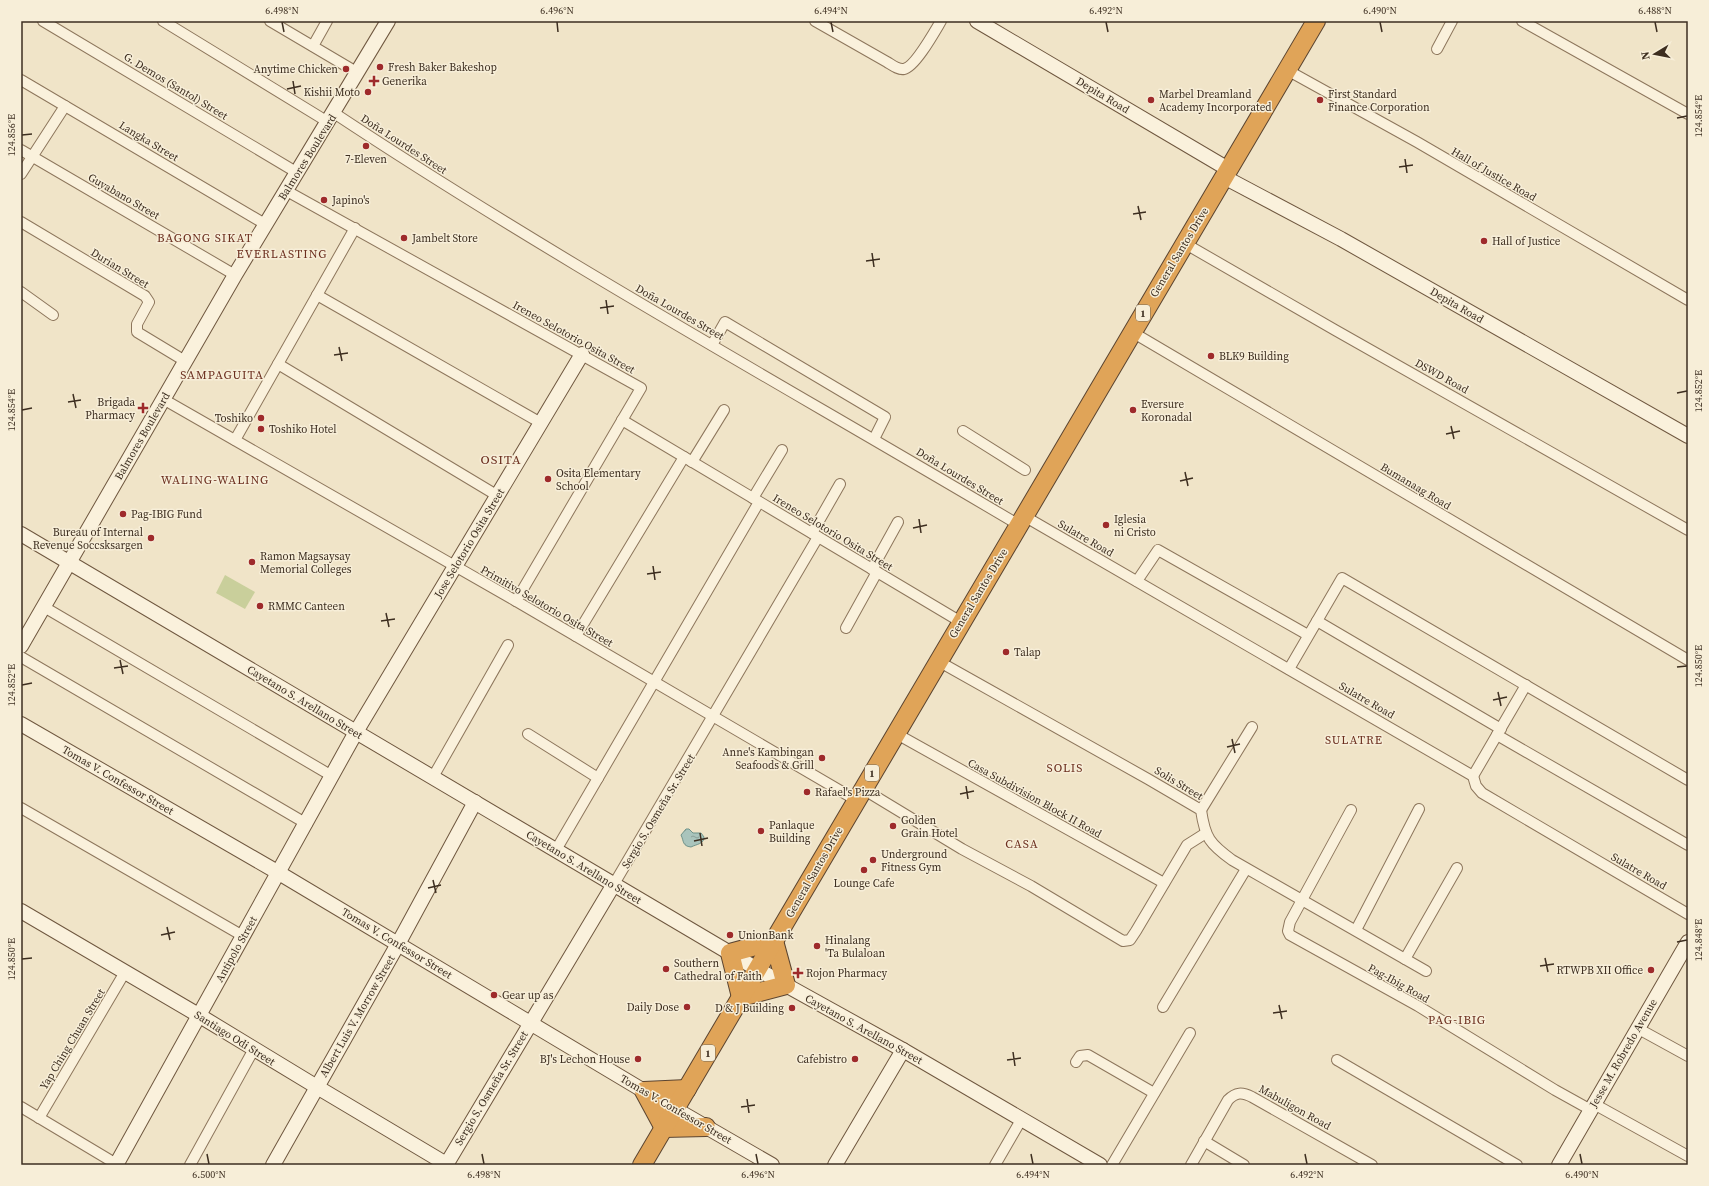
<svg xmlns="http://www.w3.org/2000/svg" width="1709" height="1186" viewBox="0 0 1709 1186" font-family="'Source Serif 4',serif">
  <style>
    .green { fill: #c9cf9b }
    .water { fill: url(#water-ripples); stroke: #6f938a }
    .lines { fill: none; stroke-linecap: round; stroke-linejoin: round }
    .street-casing { stroke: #8d765c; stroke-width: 12 }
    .secondary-casing { stroke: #6f573f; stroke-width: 16 }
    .highway-casing { stroke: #5b4430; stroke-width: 20 }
    .street { stroke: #faf1dc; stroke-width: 10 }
    .secondary { stroke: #faf1dc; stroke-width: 14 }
    .highway { stroke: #e0a458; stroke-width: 18 }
    .ticks { fill: none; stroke: #3d2e20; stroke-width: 1.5 }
    .poi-dot { fill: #9e2a2b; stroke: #f7eed8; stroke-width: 1.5 }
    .labels { text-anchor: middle; stroke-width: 3; stroke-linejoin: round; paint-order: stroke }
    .shield { fill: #f7eed8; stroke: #756857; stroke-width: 1 }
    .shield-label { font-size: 10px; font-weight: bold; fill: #3d2e20 }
    .poi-label { font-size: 11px; fill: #3d2e20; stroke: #f7eed8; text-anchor: start }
    .street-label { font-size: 11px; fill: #3d2e20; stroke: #f7eed8 }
    .neighbourhood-label { font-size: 12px; letter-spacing: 1px; fill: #6b2e1e; stroke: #f7eed8 }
    .quarter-label { font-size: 13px; letter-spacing: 1px; fill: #6b2e1e; stroke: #f7eed8 }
    .neatline { fill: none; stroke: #3d2e20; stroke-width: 1.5 }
    .ticks-label { font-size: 10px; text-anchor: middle; fill: #3d2e20 }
  </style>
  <defs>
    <pattern id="water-ripples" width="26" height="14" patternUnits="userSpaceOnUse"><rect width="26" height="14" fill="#a9c4bc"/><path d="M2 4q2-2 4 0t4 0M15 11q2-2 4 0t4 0" fill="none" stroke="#8ba098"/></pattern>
  </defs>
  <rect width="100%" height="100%" fill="#f0e4c8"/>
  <path class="green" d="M225,575L255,592L245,609L216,593Z"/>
  <path class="water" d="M686,829H689L693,833H701L704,837C704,844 697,844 691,847C682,846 684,841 681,835Z"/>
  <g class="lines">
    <g class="street-casing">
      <g id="street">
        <path d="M43,21L296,172"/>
        <path d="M163,21L328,122"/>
        <path d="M270,21L358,73"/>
        <path d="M815,21L887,62C892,65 898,70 904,69C915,67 935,31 941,21"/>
        <path d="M1522,21L1688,114"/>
        <path d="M313,46L327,21"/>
        <path d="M1437,49L1452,21"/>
        <path d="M1287,70L1417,142L1688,300"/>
        <path d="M21,80L265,224"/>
        <path d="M334,113C556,260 790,389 1019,525"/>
        <path d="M21,150L235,275"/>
        <path d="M21,174L65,106"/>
        <path d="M285,190L641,388L516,601"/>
        <path d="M21,222L145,296L149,302L137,324V332L185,361"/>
        <path d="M1184,243L1335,330L1688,530"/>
        <path d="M21,292L53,315"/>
        <path d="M317,295L541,423"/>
        <path d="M1132,332L1688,660"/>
        <path d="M712,345L725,322L885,417L874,439"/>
        <path d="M278,364L498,496"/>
        <path d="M163,399L516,601L856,800"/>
        <path d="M622,420L961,622"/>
        <path d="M963,431L1025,470"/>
        <path d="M235,440L355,228"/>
        <path d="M692,462L724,410"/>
        <path d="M753,498L782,450"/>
        <path d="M1024,516L1473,776L1476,786L1482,793L1688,914"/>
        <path d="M812,533L840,484"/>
        <path d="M872,569L898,522"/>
        <path d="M1137,581L1158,550L1308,635"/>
        <path d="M44,607L332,776"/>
        <path d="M1317,621L1501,729"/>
        <path d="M846,628L877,572"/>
        <path d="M576,636L684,457"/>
        <path d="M21,657L307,824"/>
        <path d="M938,661L1148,779L1201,810C1205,838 1210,844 1232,860L1426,971"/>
        <path d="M1289,669L1342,578L1688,780"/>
        <path d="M895,733L1164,883"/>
        <path d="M528,734L598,778"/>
        <path d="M1497,735L1688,845"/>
        <path d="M1473,776L1526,685"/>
        <path d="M433,777L508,645"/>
        <path d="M863,789L962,849L1031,886L1123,941L1130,940L1136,931L1187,845L1206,833"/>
        <path d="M21,808L243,936"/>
        <path d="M1201,810L1252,727"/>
        <path d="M1351,810L1290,922L1288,931L1290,935L1418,1006L1555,1090L1591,1110"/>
        <path d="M556,850L759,502"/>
        <path d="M614,884L818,537"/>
        <path d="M1356,930L1419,809"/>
        <path d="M1405,959L1457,868"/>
        <path d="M1163,1007L1246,869"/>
        <path d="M1637,1028L1688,1056"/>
        <path d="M1337,1060L1517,1165"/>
        <path d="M1076,1062L1080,1056L1088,1055L1154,1093"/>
        <path d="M1594,1104L1688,1156"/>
        <path d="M21,1107L118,1165"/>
        <path d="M39,1118L125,972"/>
        <path d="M1204,1141L1244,1165"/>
        <path d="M190,1165L254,1049"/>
        <path d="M995,1165L1021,1120"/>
        <path d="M1112,1165L1190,1033"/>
        <path d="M1191,1165L1228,1100C1236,1092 1242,1092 1252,1097L1372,1165"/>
      </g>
    </g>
    <g class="secondary-casing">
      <g id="secondary">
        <path d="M977,21L1228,169"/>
        <path d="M1224,177L1341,239L1688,436"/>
        <path d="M21,534L757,969L903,1050L1100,1165"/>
        <path d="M21,646L235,275L388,21"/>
        <path d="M21,724L279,873L644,1091L772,1165"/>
        <path d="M21,911L200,1016L317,1087L448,1165"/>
        <path d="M116,1165L356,732L582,354"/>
        <path d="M273,1165L398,944L475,802"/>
        <path d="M446,1165L614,884"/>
        <path d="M835,1165L903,1050"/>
        <path d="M1559,1165L1688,942"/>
      </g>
    </g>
    <g class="highway-casing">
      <g id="highway">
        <path d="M741,997L786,985L774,941"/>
        <path d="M741,997L730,953L774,941"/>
        <path d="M687,1089L644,1091L664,1128L706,1127"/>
        <path d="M642,1165L1316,21"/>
      </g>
    </g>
    <use href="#street" class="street"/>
    <use href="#secondary" class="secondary"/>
    <use href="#highway" class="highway"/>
  </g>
  <path class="ticks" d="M282,22L284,32M557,22L558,32M831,22L833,32M1106,22L1108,32M1380,22L1382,32M1655,22L1657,32M293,81L295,94M287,89L301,86M1677,118L1687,116M22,135L32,134M1405,159L1407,173M1399,167L1413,165M1138,206L1141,220M1133,214L1146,212M872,253L874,267M866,261L880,259M606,300L608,314M600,308L614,306M339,347L342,361M334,355L348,353M1677,393L1687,391M73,394L76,408M68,402L81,400M22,410L32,408M1451,426L1454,439M1446,434L1460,431M1185,472L1188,486M1180,481L1193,478M919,519L921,533M913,528L927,525M653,566L655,580M647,574L661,572M386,613L389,627M381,621L395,619M120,660L123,674M1677,667L1687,666M114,668L128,666M22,685L32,683M1498,692L1501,706M1493,700L1507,697M1232,739L1235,753M1227,747L1240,744M966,786L968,799M960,794L974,791M700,833L702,846M694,841L708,838M433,880L436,893M428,888L441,885M167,927L170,940M161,935L175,932M1677,942L1687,940M1545,958L1548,972M22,959L32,958M1540,966L1554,964M1279,1005L1282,1019M1273,1013L1287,1011M1013,1052L1015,1066M1007,1060L1021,1058M747,1099L749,1113M741,1107L755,1105M207,1154L209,1164M482,1154L484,1164M756,1154L758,1164M1031,1154L1033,1164M1305,1154L1307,1164M1580,1154L1582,1164"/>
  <g class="poi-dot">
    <circle cx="380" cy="67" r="4"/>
    <circle cx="346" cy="69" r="4"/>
    <path d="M372 75h4v4h4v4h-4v4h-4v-4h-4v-4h4z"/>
    <circle cx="368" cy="92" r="4"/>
    <circle cx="1151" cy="100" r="4"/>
    <circle cx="1320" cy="100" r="4"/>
    <circle cx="366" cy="146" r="4"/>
    <circle cx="324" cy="200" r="4"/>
    <circle cx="404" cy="238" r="4"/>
    <circle cx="1484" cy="241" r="4"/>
    <circle cx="1211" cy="356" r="4"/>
    <path d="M141 402h4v4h4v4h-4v4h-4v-4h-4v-4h4z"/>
    <circle cx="1133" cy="410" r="4"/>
    <circle cx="261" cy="418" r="4"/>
    <circle cx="261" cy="429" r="4"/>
    <circle cx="548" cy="479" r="4"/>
    <circle cx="123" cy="514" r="4"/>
    <circle cx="1106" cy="525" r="4"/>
    <circle cx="151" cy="538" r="4"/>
    <circle cx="252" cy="562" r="4"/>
    <circle cx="260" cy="606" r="4"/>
    <circle cx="1006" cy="652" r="4"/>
    <circle cx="822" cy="758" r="4"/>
    <circle cx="807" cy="792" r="4"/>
    <circle cx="893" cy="826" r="4"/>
    <circle cx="761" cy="831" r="4"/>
    <circle cx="873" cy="860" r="4"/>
    <circle cx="864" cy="870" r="4"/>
    <circle cx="730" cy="935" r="4"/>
    <circle cx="817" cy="946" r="4"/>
    <circle cx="666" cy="969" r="4"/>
    <circle cx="1651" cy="970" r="4"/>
    <path d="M796 967h4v4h4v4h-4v4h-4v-4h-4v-4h4z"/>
    <circle cx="494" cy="995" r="4"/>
    <circle cx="687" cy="1007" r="4"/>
    <circle cx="792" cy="1008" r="4"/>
    <circle cx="638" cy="1059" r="4"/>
    <circle cx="855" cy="1059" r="4"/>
  </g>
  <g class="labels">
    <g class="shield">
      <rect x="1136" y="305" width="14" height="16" rx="3"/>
      <rect x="865" y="765" width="14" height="16" rx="3"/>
      <rect x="701" y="1045" width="14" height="16" rx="3"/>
    </g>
    <g class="shield-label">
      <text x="1143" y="317">1</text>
      <text x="872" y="777">1</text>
      <text x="708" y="1057">1</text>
    </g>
    <g class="poi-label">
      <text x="388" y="71">Fresh Baker Bakeshop</text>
      <text x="338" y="73" text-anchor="end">Anytime Chicken</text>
      <text x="382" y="85">Generika</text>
      <text x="360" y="96" text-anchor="end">Kishii Moto</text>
      <text x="1159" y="98">Marbel Dreamland<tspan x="1159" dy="13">Academy Incorporated</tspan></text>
      <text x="1328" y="98">First Standard<tspan x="1328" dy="13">Finance Corporation</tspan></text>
      <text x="366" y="163" text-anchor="middle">7-Eleven</text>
      <text x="332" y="204">Japino's</text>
      <text x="412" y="242">Jambelt Store</text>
      <text x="1492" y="245">Hall of Justice</text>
      <text x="1219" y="360">BLK9 Building</text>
      <text x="135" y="406" text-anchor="end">Brigada<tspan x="135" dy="13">Pharmacy</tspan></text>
      <text x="1141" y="408">Eversure<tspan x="1141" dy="13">Koronadal</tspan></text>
      <text x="253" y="422" text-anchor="end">Toshiko</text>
      <text x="269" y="433">Toshiko Hotel</text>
      <text x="556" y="477">Osita Elementary<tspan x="556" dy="13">School</tspan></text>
      <text x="131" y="518">Pag-IBIG Fund</text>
      <text x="1114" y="523">Iglesia<tspan x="1114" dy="13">ni Cristo</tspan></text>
      <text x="143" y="536" text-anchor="end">Bureau of Internal<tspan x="143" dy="13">Revenue Soccsksargen</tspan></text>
      <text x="260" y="560">Ramon Magsaysay<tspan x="260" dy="13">Memorial Colleges</tspan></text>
      <text x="268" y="610">RMMC Canteen</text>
      <text x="1014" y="656">Talap</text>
      <text x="814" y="756" text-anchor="end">Anne's Kambingan<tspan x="814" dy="13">Seafoods &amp; Grill</tspan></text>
      <text x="815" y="796">Rafael's Pizza</text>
      <text x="901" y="824">Golden<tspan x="901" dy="13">Grain Hotel</tspan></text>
      <text x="769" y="829">Panlaque<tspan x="769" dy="13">Building</tspan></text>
      <text x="881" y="858">Underground<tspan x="881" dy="13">Fitness Gym</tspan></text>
      <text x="864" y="887" text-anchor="middle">Lounge Cafe</text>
      <text x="738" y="939">UnionBank</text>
      <text x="825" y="944">Hinalang<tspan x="825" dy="13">'Ta Bulaloan</tspan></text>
      <text x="674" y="967">Southern<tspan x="674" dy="13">Cathedral of Faith</tspan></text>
      <text x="1643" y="974" text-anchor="end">RTWPB XII Office</text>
      <text x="806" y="977">Rojon Pharmacy</text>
      <text x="502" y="999">Gear up as</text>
      <text x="679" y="1011" text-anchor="end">Daily Dose</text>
      <text x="784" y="1012" text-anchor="end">D &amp; J Building</text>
      <text x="630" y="1063" text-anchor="end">BJ's Lechon House</text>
      <text x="847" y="1063" text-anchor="end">Cafebistro</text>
    </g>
    <g class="street-label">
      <text transform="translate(176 86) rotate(31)" y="4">G. Demos (Santol) Street</text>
      <text transform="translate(1103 95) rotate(31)" y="4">Depita Road</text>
      <text transform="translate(149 141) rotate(31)" y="4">Langka Street</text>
      <text transform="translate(404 144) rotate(33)" y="4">Doña Lourdes Street</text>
      <text transform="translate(307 157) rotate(-58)" y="4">Balmores Boulevard</text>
      <text transform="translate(1494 174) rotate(30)" y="4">Hall of Justice Road</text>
      <text transform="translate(124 196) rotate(30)" y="4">Guyabano Street</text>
      <text transform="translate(1179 252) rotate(-59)" y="4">General Santos Drive</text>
      <text transform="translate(120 268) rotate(31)" y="4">Durian Street</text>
      <text transform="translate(1457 305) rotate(30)" y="4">Depita Road</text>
      <text transform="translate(680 312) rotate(30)" y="4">Doña Lourdes Street</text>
      <text transform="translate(574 337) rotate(29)" y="4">Ireneo Selotorio Osita Street</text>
      <text transform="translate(1442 376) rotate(29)" y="4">DSWD Road</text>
      <text transform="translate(142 436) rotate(-60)" y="4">Balmores Boulevard</text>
      <text transform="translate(960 476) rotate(31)" y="4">Doña Lourdes Street</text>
      <text transform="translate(1416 486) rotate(31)" y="4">Bumanaag Road</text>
      <text transform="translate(833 532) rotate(31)" y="4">Ireneo Selotorio Osita Street</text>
      <text transform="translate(1086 538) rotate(30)" y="4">Sulatre Road</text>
      <text transform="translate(469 543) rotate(-59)" y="4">Jose Selotorio Osita Street</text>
      <text transform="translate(978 593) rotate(-59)" y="4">General Santos Drive</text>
      <text transform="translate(547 606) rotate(30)" y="4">Primitivo Selotorio Osita Street</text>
      <text transform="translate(1367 700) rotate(30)" y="4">Sulatre Road</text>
      <text transform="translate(305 702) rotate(31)" y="4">Cayetano S. Arellano Street</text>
      <text transform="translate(118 780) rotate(30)" y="4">Tomas V. Confessor Street</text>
      <text transform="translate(1179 783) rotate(31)" y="4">Solis Street</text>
      <text transform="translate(1035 798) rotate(29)" y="4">Casa Subdivision Block II Road</text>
      <text transform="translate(658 811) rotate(-59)" y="4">Sergio S. Osmeña Sr. Street</text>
      <text transform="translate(584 867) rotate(31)" y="4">Cayetano S. Arellano Street</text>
      <text transform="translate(1639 871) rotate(30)" y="4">Sulatre Road</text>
      <text transform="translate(814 872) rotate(-60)" y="4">General Santos Drive</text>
      <text transform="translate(397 943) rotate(31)" y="4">Tomas V. Confessor Street</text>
      <text transform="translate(236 949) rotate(-61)" y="4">Antipolo Street</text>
      <text transform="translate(1399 983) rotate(29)" y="4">Pag-Ibig Road</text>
      <text transform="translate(357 1016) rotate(-60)" y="4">Albert Luis V. Morrow Street</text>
      <text transform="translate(864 1029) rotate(29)" y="4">Cayetano S. Arellano Street</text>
      <text transform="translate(235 1038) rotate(32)" y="4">Santiago Odi Street</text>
      <text transform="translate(72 1039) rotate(-59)" y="4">Yap Ching Chuan Street</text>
      <text transform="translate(1623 1053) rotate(-60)" y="4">Jesse M. Robredo Avenue</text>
      <text transform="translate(491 1088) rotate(-59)" y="4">Sergio S. Osmeña Sr. Street</text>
      <text transform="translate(1295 1107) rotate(29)" y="4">Mabuligon Road</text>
      <text transform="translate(676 1109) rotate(30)" y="4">Tomas V. Confessor Street</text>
    </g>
    <g class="neighbourhood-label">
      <text x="205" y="242">BAGONG SIKAT</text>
      <text x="282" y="258">EVERLASTING</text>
      <text x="222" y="379">SAMPAGUITA</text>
      <text x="215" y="484">WALING-WALING</text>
      <text x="1354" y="744">SULATRE</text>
      <text x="1065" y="772">SOLIS</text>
      <text x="1022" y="848">CASA</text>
      <text x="1457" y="1024">PAG-IBIG</text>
    </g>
    <g class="quarter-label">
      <text x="501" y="464">OSITA</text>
    </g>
  </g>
  <rect width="1709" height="1186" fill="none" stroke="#f7eed8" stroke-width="44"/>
  <g transform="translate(1655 54) rotate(260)" stroke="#f7eed8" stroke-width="3" paint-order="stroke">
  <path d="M0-3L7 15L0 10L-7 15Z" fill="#3d2e20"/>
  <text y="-6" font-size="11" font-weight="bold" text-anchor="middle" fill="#3d2e20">N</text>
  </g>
  <rect x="22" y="22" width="1665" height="1142" class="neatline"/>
  <g class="ticks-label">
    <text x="282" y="14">6.498°N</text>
    <text x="557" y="14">6.496°N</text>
    <text x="831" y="14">6.494°N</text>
    <text x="1106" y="14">6.492°N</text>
    <text x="1380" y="14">6.490°N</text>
    <text x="1655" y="14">6.488°N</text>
    <text transform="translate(1698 116) rotate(-90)" y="4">124.854°E</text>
    <text transform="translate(11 135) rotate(-90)" y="4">124.856°E</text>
    <text transform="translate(1698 391) rotate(-90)" y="4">124.852°E</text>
    <text transform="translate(11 410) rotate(-90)" y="4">124.854°E</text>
    <text transform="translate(1698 666) rotate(-90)" y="4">124.850°E</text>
    <text transform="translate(11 685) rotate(-90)" y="4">124.852°E</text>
    <text transform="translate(1698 940) rotate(-90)" y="4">124.848°E</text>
    <text transform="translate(11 959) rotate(-90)" y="4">124.850°E</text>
    <text x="209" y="1178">6.500°N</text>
    <text x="484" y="1178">6.498°N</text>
    <text x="758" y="1178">6.496°N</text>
    <text x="1033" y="1178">6.494°N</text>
    <text x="1307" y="1178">6.492°N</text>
    <text x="1582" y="1178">6.490°N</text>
  </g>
</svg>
